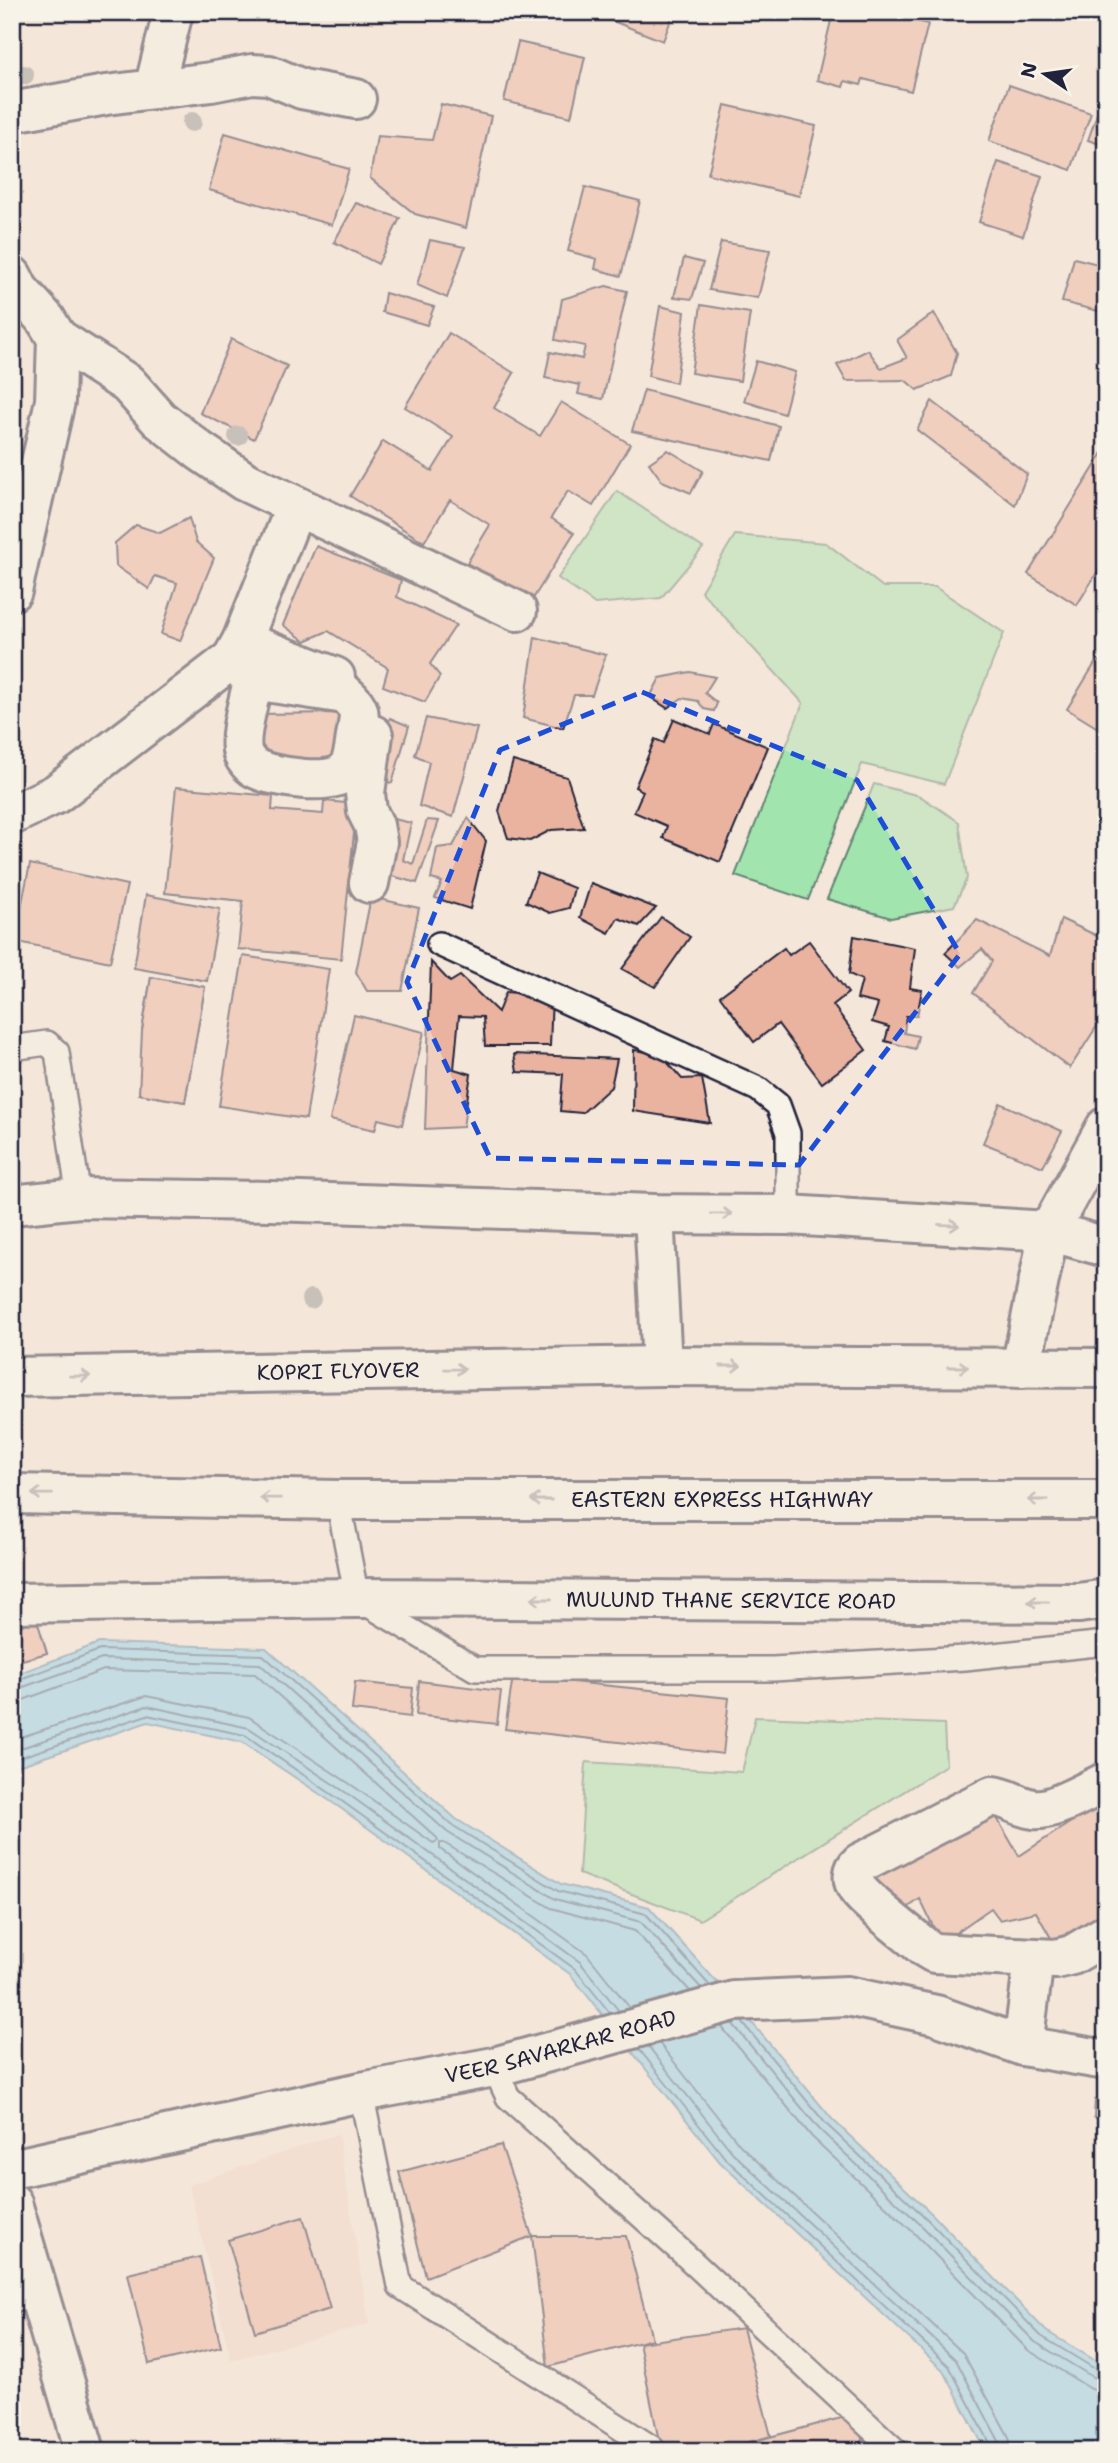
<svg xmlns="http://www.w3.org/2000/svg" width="1118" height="2463" viewBox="0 0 1118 2463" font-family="'Shantell Sans',sans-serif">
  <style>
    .built { fill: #f1d7c8 }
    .green { fill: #a2e4ad; stroke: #628374; stroke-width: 2 }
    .water { fill: #8cd1ee; stroke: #628ba6; stroke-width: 2 }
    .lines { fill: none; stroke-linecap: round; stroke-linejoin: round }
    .shore { stroke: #4c6883; stroke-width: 2 }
    .building { fill: #eab39f; stroke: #22223b; stroke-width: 2 }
    .service-casing { stroke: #22223b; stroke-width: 28 }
    .minor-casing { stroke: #22223b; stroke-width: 44 }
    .tertiary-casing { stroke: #22223b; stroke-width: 44 }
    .trunk-casing { stroke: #22223b; stroke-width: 44 }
    .service { stroke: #f7f3e8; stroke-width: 23 }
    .minor { stroke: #f7f3e8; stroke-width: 38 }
    .tertiary { stroke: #f7f3e8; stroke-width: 38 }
    .trunk { stroke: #f7f3e8; stroke-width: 38 }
    .tree { fill: #929592 }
    .oneway { stroke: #97959a }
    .marked { fill: none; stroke: #1d4ed8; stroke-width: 5; stroke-dasharray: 14 9; stroke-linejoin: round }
    .labels { text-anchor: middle; stroke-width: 5; stroke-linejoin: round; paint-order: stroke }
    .street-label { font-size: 21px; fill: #22223b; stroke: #f7f3e8 }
  </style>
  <rect width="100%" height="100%" fill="#f4e6d9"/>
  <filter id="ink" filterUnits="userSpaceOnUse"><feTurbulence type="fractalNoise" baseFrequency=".0143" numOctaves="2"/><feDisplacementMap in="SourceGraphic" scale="14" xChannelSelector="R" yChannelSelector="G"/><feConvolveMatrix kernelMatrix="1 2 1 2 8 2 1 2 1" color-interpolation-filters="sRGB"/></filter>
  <g filter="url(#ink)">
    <path class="built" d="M338,2134L369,2324L231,2360L189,2185Z"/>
    <g class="green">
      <path d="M617,491L703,548L661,598L595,604L558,578Z"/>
      <path d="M735,535L826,543L883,587H935L1004,633L944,784L862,764L808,900L735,876L803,703L701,591Z"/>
      <path d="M874,784L920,796L959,822L967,878L954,906L891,918L827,899Z"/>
      <path d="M755,1717L944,1724L946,1765L700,1920L579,1874L586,1762L742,1772Z"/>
    </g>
    <path class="water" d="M99,1643L266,1648L456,1819L561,1884L649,1907L734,2001L832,2119L933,2215L1046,2331L1106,2367V2451H986L944,2371L720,2162L570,1974L339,1807L242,1742L148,1722L12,1768V1676Z"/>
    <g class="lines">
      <g class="shore">
        <path d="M12,1682L100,1650L263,1655L452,1825L558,1891L646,1914L710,1986"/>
        <path d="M12,1691L102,1659L260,1664L447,1832L555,1899L641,1922L701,1988"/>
        <path d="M12,1701L23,1700L104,1670L255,1674L437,1838L438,1841L433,1843L353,1786L249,1717L146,1696L12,1740"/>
        <path d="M12,1751L147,1706L249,1728L348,1794L580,1962L619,2011"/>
        <path d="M12,1760L147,1715L245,1735L343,1802L575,1969L610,2013"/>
        <path d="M630,2008L587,1954L440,1849V1843H444L551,1908L635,1931L690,1991"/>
        <path d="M742,2022L826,2124L928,2220L1041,2336L1100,2372L1106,2373"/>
        <path d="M732,2023L820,2130L922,2226L1035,2342L1096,2379L1106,2382"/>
        <path d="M721,2026L812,2137L914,2233L1028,2350L1091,2389L1106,2392"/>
        <path d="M659,2043L740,2145L963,2353L1009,2437L1011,2451"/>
        <path d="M648,2046L732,2152L956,2360L999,2441L1001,2451"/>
        <path d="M639,2049L725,2158L949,2366L991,2445L992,2451"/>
      </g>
    </g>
    <g class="building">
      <path d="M595,12H674L663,41L595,14Z"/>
      <path d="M833,12H884L928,24L911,91L863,79L861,85L845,81L843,87L817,80Z"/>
      <path d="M518,42L585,57L571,117L504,101Z"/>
      <path d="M1009,85L1091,113L1071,170L989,141Z"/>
      <path d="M1106,88V146L1088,140Z"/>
      <path d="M441,104L491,116L466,228L415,214L370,178L377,136L432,140Z"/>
      <path d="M725,105L816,126L799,196L708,174Z"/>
      <path d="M225,133L349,169L332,225L209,190Z"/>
      <path d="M998,162L1042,176L1023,236L979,222Z"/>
      <path d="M585,187L640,201L621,276L595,269L597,259L568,251Z"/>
      <path d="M356,203L400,218L378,264L334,242Z"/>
      <path d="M430,240L465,247L447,298L417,285Z"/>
      <path d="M721,242L770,250L758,298L709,290Z"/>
      <path d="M684,258L703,263L692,299L674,297Z"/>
      <path d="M1074,258L1106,266V313L1062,302Z"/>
      <path d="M606,286L627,291L603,399L578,394L580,385L545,378L550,352L582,359L585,346L555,340L562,299Z"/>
      <path d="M385,293L434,307L427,325L382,312Z"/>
      <path d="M701,305L750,313L740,381L691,373Z"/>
      <path d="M660,306L685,312L676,383L648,376Z"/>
      <path d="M934,313L957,353L951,376L917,390L905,380L846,381L837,365L868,350L881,368L907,358L897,340Z"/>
      <path d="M449,333L514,373L494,408L540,436L561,402L630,444L593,506L568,491L551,518L574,533L531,602L467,563L490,525L450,500L424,542L350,496L383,441L432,471L453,437L405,407Z"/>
      <path d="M231,339L287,366L254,439L200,413Z"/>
      <path d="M756,361L795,372L784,414L744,401Z"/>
      <path d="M644,390L779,426L771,461L632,431Z"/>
      <path d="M932,401L1027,474L1015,505L917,430Z"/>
      <path d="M1106,448V558L1077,605L1028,574Z"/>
      <path d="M668,450L703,471L691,493L662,481L649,463Z"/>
      <path d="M189,518L196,542L214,558L180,641L161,634L177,583L155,576L149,589L116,566L115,543L136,525L160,533Z"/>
      <path d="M316,546L401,580L397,597L456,625L430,664L440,676L425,702L383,686L388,668L328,631L305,641L283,625Z"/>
      <path d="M535,637L606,655L592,695H574L563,728L523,718Z"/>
      <path d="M1097,660L1106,665V733L1067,709Z"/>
      <path d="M690,672L715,677L705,693L717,703L714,711L704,709L698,701L682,698L667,708L650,697L660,678Z"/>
      <path d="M347,713L342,746L330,759L306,761L282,758L269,753L256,739L254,714Z"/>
      <path d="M390,718L409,726L392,783L374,779Z"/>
      <path d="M426,718L477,728L453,817L419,806L429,762L415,755Z"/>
      <path d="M674,719L710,734L714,724L768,747L720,862L663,838L667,826L634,812L643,791L635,787L655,739L664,743Z"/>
      <path d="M513,761L567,777L584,828L551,830L530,841L508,838L499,811Z"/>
      <path d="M176,787L273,796L272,810L323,814L324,801L357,804L341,959L238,949L243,901L165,893Z"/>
      <path d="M468,818L486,841L470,909L435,898L442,882L431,879L437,848L453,846Z"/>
      <path d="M394,819L411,823L403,860L413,864L427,820L439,821L417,883L385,874Z"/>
      <path d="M30,864L127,885L110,962L14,941Z"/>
      <path d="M537,873L574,888L569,908L550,913L526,902Z"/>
      <path d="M591,883L656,908L639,926L618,918L609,933L580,918Z"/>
      <path d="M146,895L220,909L207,981L134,968Z"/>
      <path d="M371,897L419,908L402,991H367L356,972Z"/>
      <path d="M661,917L690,937L655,987L622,969Z"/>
      <path d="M1061,919L1106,940V1012L1070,1068L973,993L992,961L982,949L960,967L945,953L977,920L1050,956Z"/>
      <path d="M854,936L915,948L910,988L922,990L917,1016H906L904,1033L918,1036L915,1049L885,1041L889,1027L872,1022L878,1004L857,999L862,980L849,974Z"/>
      <path d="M809,941L848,993L833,1005L866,1050L822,1083L778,1024L754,1042L720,996L784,948L789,955Z"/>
      <path d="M243,956L329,969L306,1119L219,1106Z"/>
      <path d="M431,962L450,982L460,976L498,1012L506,992L552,996L550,1046H485L483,1017L459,1016L454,1069L471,1074L463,1127L425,1129Z"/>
      <path d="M151,977L205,987L185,1102L139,1094L149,1033L142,1031Z"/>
      <path d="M151,977L205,987L185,1102L139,1094L142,1031Z"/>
      <path d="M354,1015L424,1032L402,1125L378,1119L375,1130L330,1120Z"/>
      <path d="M634,1050L660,1054L682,1079L702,1078L710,1123L633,1111Z"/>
      <path d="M514,1054L617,1059L611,1087L582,1113L560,1111L563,1074L517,1072Z"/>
      <path d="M1000,1103L1062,1131L1043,1167L983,1143Z"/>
      <path d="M37,1620L47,1653L12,1663V1628Z"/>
      <path d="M513,1676L729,1698L723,1754L505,1729Z"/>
      <path d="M419,1681L501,1691L497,1724L416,1715Z"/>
      <path d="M355,1682L413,1688L410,1717L352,1710Z"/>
      <path d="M1106,1799V1925L1059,1952L1036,1912L1000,1920L991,1908L941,1943L920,1899L906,1909L896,1897L885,1905L866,1872L991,1808L1019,1856Z"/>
      <path d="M1095,2100H1106V2122L1094,2117Z"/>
      <path d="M501,2145L532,2236L426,2277L399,2172Z"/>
      <path d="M303,2217L330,2309L255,2332L228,2240Z"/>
      <path d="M532,2236H626L652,2339L548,2367Z"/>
      <path d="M200,2257L221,2347L149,2364L128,2274Z"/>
      <path d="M743,2328L771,2436L717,2451H661L639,2343Z"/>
      <path d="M856,2414L865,2451H749L747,2443Z"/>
    </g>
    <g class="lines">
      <g class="service-casing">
        <g id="service">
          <path d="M439,944L758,1089L778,1105L788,1133V1215"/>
          <path d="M12,1048L47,1043L57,1052L79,1198"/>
          <path d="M338,1500L357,1598L475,1669H773L965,1658L1106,1643"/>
          <path d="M494,2067L508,2097L684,2254L896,2451"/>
          <path d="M361,2092L400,2286L652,2448L653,2451"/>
          <path d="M12,2301L40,2294"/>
        </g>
      </g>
      <g class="minor-casing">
        <g id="minor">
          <path d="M154,89L173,12"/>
          <path d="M12,112L106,95L211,82L252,74L269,75L302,89L356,99"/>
          <path d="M12,276L19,290L46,320L57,338L55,401L12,591"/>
          <path d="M57,338L128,384L159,419L200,451L244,481L517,611"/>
          <path d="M242,641L335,677"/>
          <path d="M232,659L253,680L345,694C361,708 360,712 357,731C354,745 355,761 345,772C331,786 273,777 257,769C251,767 245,759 243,754C237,737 250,698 253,680"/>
          <path d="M12,815L56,794L232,659L242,641L296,506"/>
          <path d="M369,883L377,842L374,825L367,811L365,793L373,735"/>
          <path d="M1021,1368L1049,1231L1106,1127"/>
          <path d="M1106,1782C1088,1790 1052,1812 1034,1809C1018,1807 1008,1797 992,1796L860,1863C852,1870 852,1880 857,1888C865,1901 910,1935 924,1947L934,1953L1056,1959L1072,1955L1106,1935"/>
          <path d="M1023,2046L1034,1959"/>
        </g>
      </g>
      <g class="tertiary-casing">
        <g id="tertiary">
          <path d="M12,1205L79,1198L271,1201L654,1214L788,1215L1049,1231L1106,1247"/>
          <path id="s1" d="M12,1603L357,1598L1079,1603L1106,1599"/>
          <path id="s2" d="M12,2169L361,2092L494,2067L734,2001L847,1996L936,2015L1023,2046L1106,2060"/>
          <path d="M12,2203L85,2451"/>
        </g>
      </g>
      <g class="trunk-casing">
        <g id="trunk">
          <path d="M654,1214L662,1366"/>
          <path id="s3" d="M12,1377L662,1366L1106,1368"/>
          <path id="s4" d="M12,1494L338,1500H1106"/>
        </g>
      </g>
      <use href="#service" class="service"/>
      <use href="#minor" class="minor"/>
      <use href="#tertiary" class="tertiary"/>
      <use href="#trunk" class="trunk"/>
    </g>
    <g class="tree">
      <circle cx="24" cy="75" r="10"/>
      <circle cx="192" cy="122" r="10"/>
      <circle cx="238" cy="436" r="10"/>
      <circle cx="311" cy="1299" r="10"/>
    </g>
    <defs><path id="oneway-shaft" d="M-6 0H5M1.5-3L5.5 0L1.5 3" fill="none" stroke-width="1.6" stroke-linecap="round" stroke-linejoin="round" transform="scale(1.75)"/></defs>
    <g class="oneway">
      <use href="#oneway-shaft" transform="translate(722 1214) rotate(1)"/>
      <use href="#oneway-shaft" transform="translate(949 1225) rotate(3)"/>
      <use href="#oneway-shaft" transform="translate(731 1366)"/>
      <use href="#oneway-shaft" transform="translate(958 1367)"/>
      <use href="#oneway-shaft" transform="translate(455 1369) rotate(-1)"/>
      <use href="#oneway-shaft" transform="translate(80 1376) rotate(-1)"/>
      <use href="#oneway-shaft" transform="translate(42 1494) rotate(-179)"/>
      <use href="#oneway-shaft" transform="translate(270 1498) rotate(-179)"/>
      <use href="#oneway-shaft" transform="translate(541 1500) rotate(-180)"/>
      <use href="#oneway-shaft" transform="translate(1038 1500) rotate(-180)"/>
      <use href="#oneway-shaft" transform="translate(541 1599) rotate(-180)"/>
      <use href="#oneway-shaft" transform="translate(1038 1602) rotate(-180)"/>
    </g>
  </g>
  <path d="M0 0H1118V2463H0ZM642,692L857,780L960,954L799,1165L490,1158L407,982L500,750Z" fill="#f4e6d9" fill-opacity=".55" fill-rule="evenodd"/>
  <path class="marked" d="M642,692L857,780L960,954L799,1165L490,1158L407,982L500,750Z"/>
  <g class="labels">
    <g class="street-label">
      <text dy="7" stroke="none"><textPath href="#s3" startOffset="326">KOPRI FLYOVER</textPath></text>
      <text dy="7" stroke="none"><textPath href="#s4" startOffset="710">EASTERN EXPRESS HIGHWAY</textPath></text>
      <text dy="7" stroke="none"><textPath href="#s1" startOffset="719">MULUND THANE SERVICE ROAD</textPath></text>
      <text dy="7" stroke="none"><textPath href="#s2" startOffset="562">VEER SAVARKAR ROAD</textPath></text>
    </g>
  </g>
  <rect width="1118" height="2463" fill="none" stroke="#f7f3e8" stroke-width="42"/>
  <rect x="21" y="21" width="1076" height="2421" fill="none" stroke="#22223b" stroke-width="2.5" filter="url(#ink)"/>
  <g transform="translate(1045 74) rotate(283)" stroke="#f7f3e8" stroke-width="5" paint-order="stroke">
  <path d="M0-5L12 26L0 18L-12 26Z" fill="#22223b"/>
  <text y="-10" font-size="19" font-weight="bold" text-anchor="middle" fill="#22223b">N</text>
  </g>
</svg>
